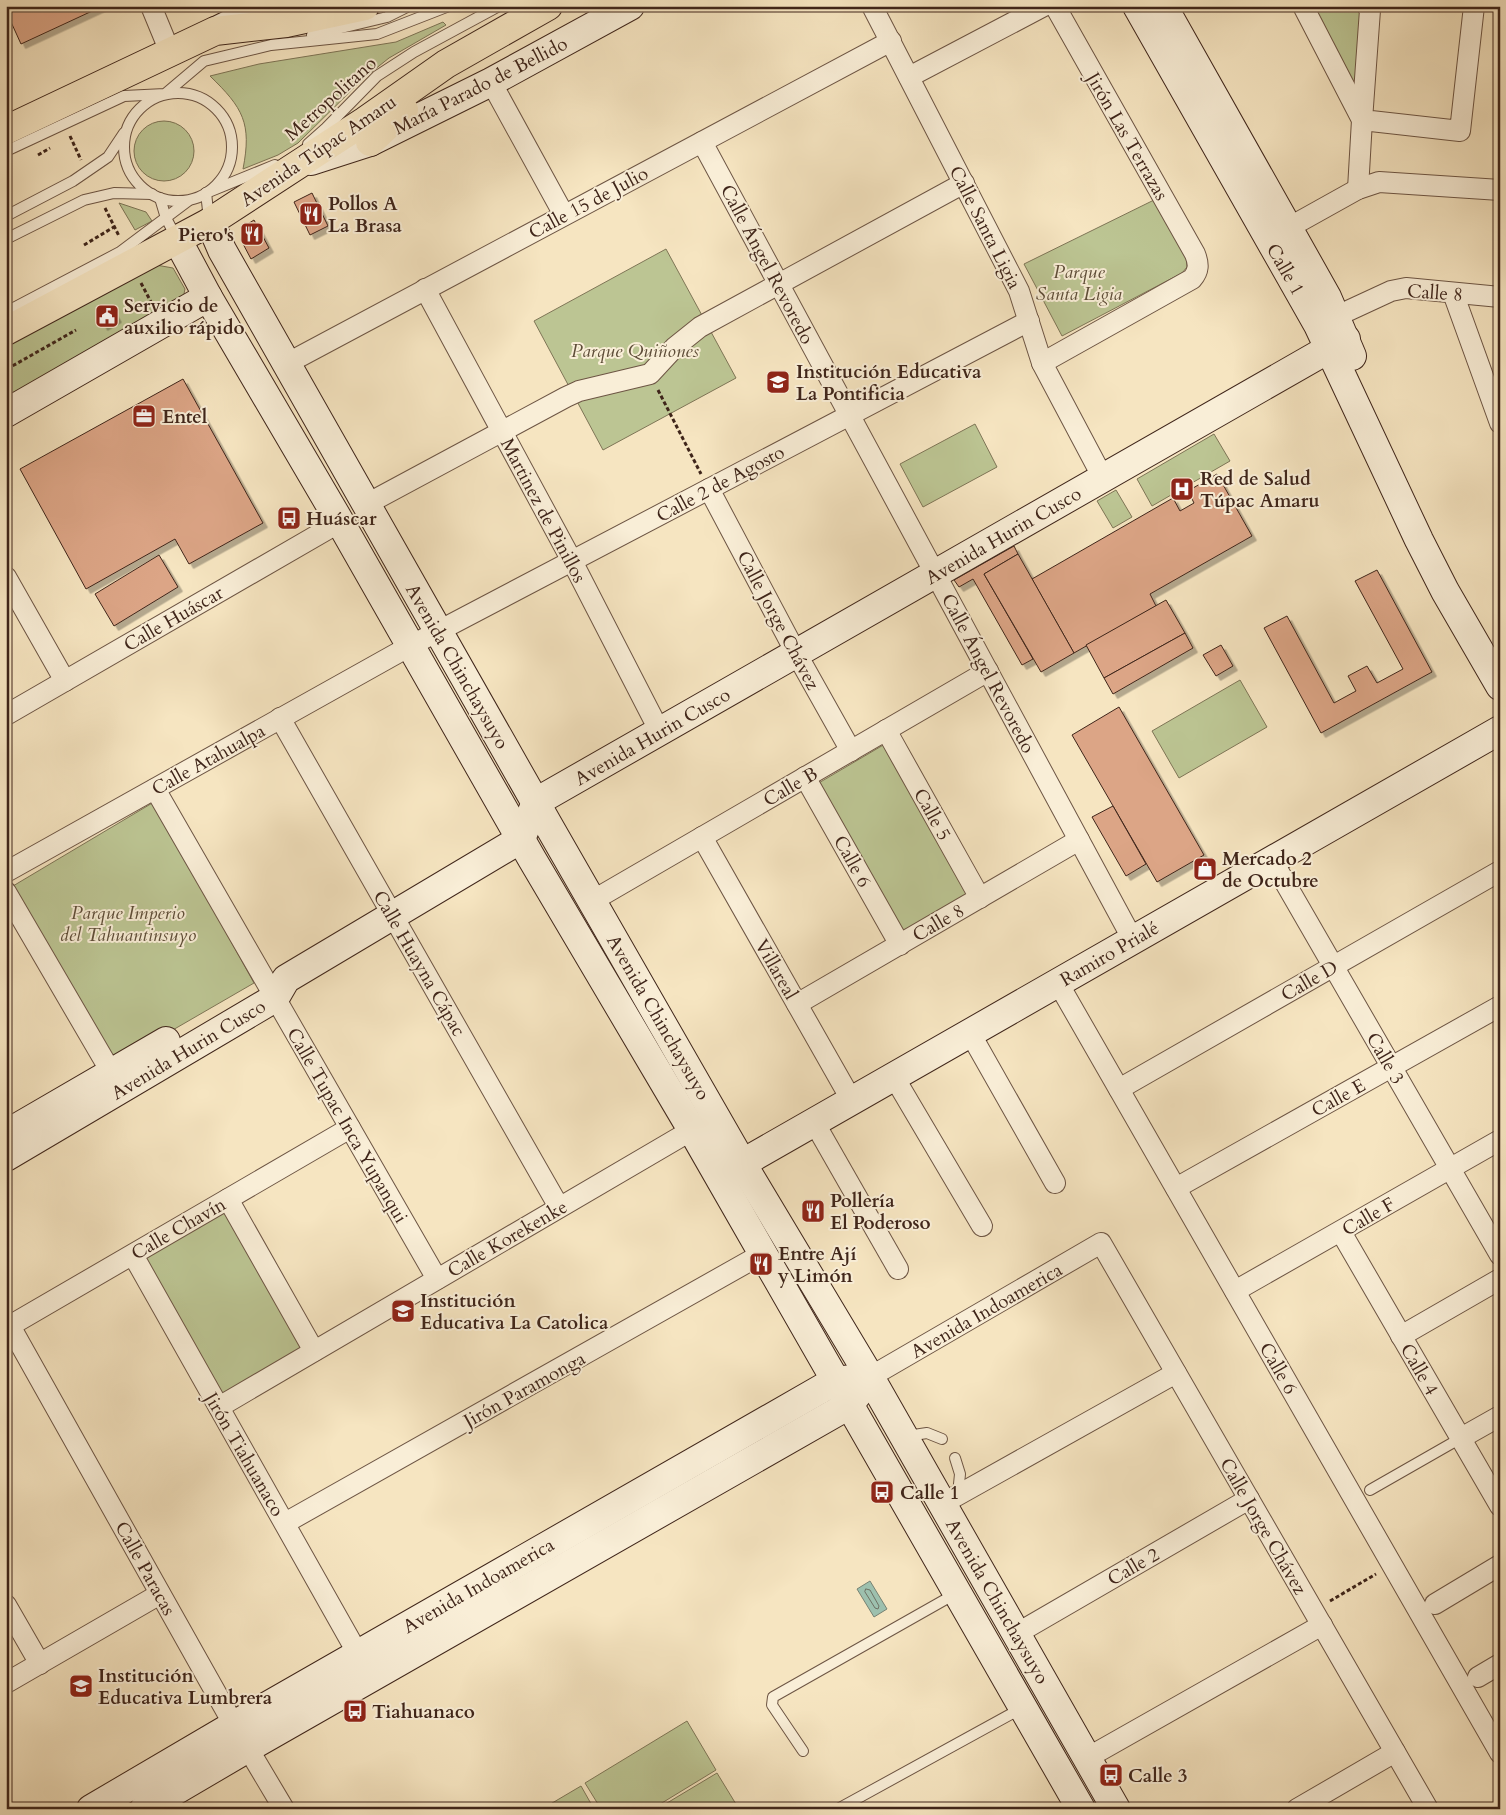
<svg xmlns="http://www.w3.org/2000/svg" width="1506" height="1815" viewBox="0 0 1506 1815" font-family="Cardo,serif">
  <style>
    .green { fill: #bcc593; stroke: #7e7556 }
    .water { fill: #9dc0ae; stroke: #778273 }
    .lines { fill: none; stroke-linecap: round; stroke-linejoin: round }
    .shore { stroke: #6e7264; stroke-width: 1 }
    .building { fill: #dca586; stroke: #3f251a; filter: url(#shadow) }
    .lane-casing { stroke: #6d5544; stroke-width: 12 }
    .street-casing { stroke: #6d5544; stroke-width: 22 }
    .secondary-casing { stroke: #3f251a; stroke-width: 30 }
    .primary-casing { stroke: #3f251a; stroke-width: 30 }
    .path { stroke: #3f251a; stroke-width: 3; stroke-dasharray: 4 2.5; stroke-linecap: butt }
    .lane { stroke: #f9eed7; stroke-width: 10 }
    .street { stroke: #f9eed7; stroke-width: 20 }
    .secondary { stroke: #f9eed7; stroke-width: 28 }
    .primary { stroke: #f6e5c1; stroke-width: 28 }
    .labels { text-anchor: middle; stroke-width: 4; stroke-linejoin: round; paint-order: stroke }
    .street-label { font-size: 19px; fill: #3f251a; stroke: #f9eed7 }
    .poi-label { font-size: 19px; font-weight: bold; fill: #3f251a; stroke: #f9eed7; text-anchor: start }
    .park-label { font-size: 19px; font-style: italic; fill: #5e4d38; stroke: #f9eed7 }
  </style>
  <defs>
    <filter id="shadow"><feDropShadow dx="4.5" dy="4.5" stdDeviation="0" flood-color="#0004"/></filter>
  </defs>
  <rect width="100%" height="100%" fill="#f6e5c1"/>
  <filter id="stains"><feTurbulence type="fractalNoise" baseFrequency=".004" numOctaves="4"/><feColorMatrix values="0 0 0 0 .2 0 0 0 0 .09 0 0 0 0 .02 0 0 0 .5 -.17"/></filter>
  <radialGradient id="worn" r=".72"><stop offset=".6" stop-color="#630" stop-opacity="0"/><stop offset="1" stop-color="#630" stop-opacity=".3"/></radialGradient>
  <g class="green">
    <path d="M1307,6H1363L1358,101Z"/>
    <path d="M443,22L446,25L389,58L364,78L298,143L278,155L243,169C252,123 243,108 210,76L259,64L396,42Z"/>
    <circle cx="164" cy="151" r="30"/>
    <path d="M1154,200L1186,257L1187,267L1182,273L1062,336L1024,264Z"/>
    <path d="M119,203L146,212L152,221L135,230Z"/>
    <path d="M666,249L736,378L603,450L534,321Z"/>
    <path d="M156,265L173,268L185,289L182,303L6,404V346Z"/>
    <path d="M975,424L997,467L923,507L900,464Z"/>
    <path d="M1214,434L1230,461L1152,506L1137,479Z"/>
    <path d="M1116,490L1132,517L1113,528L1097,501Z"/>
    <path d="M1240,680L1267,727L1179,778L1152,731Z"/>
    <path d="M885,744L971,894L902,933L817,784Z"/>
    <path d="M154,802L254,983L114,1064L13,886Z"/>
    <path d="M229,1209L307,1347L219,1397L141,1259Z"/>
    <path d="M687,1721L716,1770L652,1809H601L585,1783Z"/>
    <path d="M717,1773L739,1809H657Z"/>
    <path d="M581,1786L594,1809H542Z"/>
  </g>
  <path class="water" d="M870,1581L887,1609L874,1617L857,1589Z"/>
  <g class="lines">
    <path class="shore" d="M866,1589L870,1590L879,1606L878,1609L875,1608L865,1592Z"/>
  </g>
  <g class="building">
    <path d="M6,6H103L21,44L6,11Z"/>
    <path d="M312,193L328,226L310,235L294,202Z"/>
    <path d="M254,220L269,248L251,259L241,240L243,227Z"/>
    <path d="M110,306L117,318L103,326L97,313Z"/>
    <path d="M183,379L263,523L189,564L175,539L86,589L20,469Z"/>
    <path d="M1217,474L1252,536L1150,594L1156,606L1074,653L1032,579L1173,498L1180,511L1194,503L1188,491Z"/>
    <path d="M1014,546L1018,554L984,574L1033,659L1022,665L973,579L959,587L954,580Z"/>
    <path d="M1018,554L1074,653L1041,672L984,574Z"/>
    <path d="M159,555L178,587L114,626L95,594Z"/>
    <path d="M1377,570L1432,672L1321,733L1264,628L1287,616L1334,703L1356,691L1348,676L1367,666L1377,683L1403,669L1355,581Z"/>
    <path d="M1166,600L1185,633L1104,678L1086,645Z"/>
    <path d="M1185,633L1193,648L1113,694L1104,678Z"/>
    <path d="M1221,645L1233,666L1216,676L1203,655Z"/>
    <path d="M1119,707L1204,855L1157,882L1072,735Z"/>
    <path d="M1113,806L1146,864L1126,876L1092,817Z"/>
  </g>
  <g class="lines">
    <g class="lane-casing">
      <g id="lane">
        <path d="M312,35L387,17L409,6"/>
        <circle cx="178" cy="147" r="54"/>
        <path d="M308,144L326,128L377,76L414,52L499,6"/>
        <path d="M6,151L124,96L165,94L204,61L271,45L377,34L449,6"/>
        <path d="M206,193L275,165"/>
        <path d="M206,193L209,219"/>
        <path d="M160,198L166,218L177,239"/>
        <path d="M6,216L73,181L108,157L124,133"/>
        <path d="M6,239L84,200L114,193L152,194"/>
        <path d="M6,312L120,252L188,201"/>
        <path d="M907,1436L927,1433L942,1439"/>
        <path d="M955,1458L960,1474L958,1494"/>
        <path d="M1370,1490L1461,1438"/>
        <path d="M803,1751L772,1705L773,1697L955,1594"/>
        <path d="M838,1809L1022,1708"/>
      </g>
    </g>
    <g class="street-casing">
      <g id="street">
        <path d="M151,6L170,52"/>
        <path d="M872,6L1019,291L1042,363L1103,478"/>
        <path d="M1303,6L1362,120L1358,189"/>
        <path d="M1367,6L1370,10L1362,120L1460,131L1474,6"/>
        <path d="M909,77L1044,6"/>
        <path d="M491,82L564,215"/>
        <path d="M702,142L1133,940"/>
        <path d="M1288,228L1358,189L1379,182L1500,190"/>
        <path d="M425,289L572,561L660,732"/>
        <path d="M1453,293L1500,423"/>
        <path d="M1324,322L1391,291L1406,288L1500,297"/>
        <path d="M1042,363L1192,279C1199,271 1199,264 1195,254L1055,6"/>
        <path d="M286,364L891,41"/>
        <path d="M709,489L796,653L851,751"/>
        <path d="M365,505L566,397L579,391L650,374L675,347L700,327L964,183"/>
        <path d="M6,577L65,681"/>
        <path d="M6,715L340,522"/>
        <path d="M280,718L559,1207"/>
        <path d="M886,730L980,898"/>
        <path d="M805,777L900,945"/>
        <path d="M155,789L437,1279"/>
        <path d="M702,837L852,1101"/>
        <path d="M1272,860L1500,1255"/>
        <path d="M6,872L410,646L1029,321"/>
        <path d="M6,892L111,1072"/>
        <path d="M592,901L988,671"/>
        <path d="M1058,983L1500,1753"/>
        <path d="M797,1004L1079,840"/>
        <path d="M970,1033L1055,1183"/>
        <path d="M894,1077L982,1226"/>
        <path d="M1119,1089L1500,871"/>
        <path d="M814,1122L898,1269"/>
        <path d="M1176,1188L1500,1006"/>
        <path d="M228,1199L314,1351"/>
        <path d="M1341,1232L1500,1506"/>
        <path d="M133,1255L358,1654"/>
        <path d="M1235,1291L1500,1140"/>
        <path d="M10,1326L234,1725L284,1809"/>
        <path d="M6,1328L350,1128"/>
        <path d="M1401,1336L1500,1279"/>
        <path d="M870,1377L1101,1243L1428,1809"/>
        <path d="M219,1407L692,1130"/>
        <path d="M1461,1438L1500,1416"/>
        <path d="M942,1504L1176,1373"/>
        <path d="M285,1523L762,1254"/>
        <path d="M1435,1604L1500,1565"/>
        <path d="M6,1605L40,1664"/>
        <path d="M1016,1634L1249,1499"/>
        <path d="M1478,1677L1500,1664"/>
        <path d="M6,1683L160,1594"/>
        <path d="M1087,1758L1322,1625"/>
        <path d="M1297,1809L1395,1752"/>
      </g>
    </g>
    <g class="secondary-casing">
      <g id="secondary">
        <path d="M1137,6L1318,325L1419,540L1445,591L1500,686"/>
        <path d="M1163,6L1327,297L1352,356"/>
        <path d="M218,30L266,6"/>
        <path d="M311,161L370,142L491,82L630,6"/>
        <path d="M210,222L222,250L550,828L749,1175L870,1377L1116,1809"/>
        <path d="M177,239L208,297L340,522L532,859L692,1130L1081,1809"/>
        <path d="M6,413L208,297"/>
        <path d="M6,1134L166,1041"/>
        <path d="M6,1157L275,998L286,979L521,839L536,802L1346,339"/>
        <path d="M727,1172L1500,730"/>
        <path d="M91,1809L234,1725L821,1389L835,1381L853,1379"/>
        <path d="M144,1809L248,1748L849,1405L860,1391"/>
      </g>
    </g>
    <g class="primary-casing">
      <g id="primary">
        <path d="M6,130L215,31L286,23L365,6"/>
        <path d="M370,142L404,110"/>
        <path d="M6,331L210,222L365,121L446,64L548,6"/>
      </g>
    </g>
    <g class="path">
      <path d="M70,136L81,160"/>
      <path d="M38,155L50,148"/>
      <path d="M105,208L119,236"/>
      <path d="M84,245L114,227"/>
      <path d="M141,283L152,304"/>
      <path d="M7,369L76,330"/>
      <path d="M658,390L701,474"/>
      <path d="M1330,1601L1376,1574"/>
    </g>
    <use href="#lane" class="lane"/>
    <use href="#street" class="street"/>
    <use href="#secondary" class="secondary"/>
    <use href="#primary" class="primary"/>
  </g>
  <defs>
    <g id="restaurant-square" transform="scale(1.25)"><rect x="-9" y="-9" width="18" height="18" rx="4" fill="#8f2418" stroke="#f9eed7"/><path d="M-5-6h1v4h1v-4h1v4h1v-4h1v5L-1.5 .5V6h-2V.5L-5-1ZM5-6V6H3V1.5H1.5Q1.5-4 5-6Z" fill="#fff"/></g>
    <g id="civic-square" transform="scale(1.25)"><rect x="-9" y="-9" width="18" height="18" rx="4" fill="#8f2418" stroke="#f9eed7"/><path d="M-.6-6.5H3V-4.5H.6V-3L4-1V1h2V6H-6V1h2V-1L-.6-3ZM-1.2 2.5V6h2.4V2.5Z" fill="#fff"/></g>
    <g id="school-square" transform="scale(1.25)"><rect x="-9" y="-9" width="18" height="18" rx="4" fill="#8f2418" stroke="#f9eed7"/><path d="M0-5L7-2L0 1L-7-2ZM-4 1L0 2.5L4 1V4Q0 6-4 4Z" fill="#fff"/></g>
    <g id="office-square" transform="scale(1.25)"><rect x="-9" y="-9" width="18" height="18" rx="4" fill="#8f2418" stroke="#f9eed7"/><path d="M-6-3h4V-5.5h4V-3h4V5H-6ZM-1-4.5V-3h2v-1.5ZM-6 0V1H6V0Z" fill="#fff"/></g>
    <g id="hospital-square" transform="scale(1.25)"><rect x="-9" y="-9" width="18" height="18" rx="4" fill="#8f2418" stroke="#f9eed7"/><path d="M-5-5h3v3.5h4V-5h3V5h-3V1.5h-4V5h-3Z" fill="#fff"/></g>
    <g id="bus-square" transform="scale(1.25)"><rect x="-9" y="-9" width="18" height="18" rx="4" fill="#8f2418" stroke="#f9eed7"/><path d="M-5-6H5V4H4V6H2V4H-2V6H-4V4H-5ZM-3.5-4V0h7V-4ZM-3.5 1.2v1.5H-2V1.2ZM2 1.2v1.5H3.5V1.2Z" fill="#fff"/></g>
    <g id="shop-square" transform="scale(1.25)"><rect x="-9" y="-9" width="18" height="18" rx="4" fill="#8f2418" stroke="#f9eed7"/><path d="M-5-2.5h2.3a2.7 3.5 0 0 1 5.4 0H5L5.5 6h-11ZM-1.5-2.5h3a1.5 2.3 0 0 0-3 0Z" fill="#fff"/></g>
  </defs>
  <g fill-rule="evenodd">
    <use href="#restaurant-square" x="311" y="214"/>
    <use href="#restaurant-square" x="252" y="234"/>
    <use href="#civic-square" x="107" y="316"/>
    <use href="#school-square" x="778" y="382"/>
    <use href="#office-square" x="144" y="416"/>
    <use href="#hospital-square" x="1182" y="489"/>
    <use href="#bus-square" x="289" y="518"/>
    <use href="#shop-square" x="1205" y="869"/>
    <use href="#restaurant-square" x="813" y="1211"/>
    <use href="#restaurant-square" x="761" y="1264"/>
    <use href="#school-square" x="403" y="1311"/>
    <use href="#bus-square" x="882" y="1492"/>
    <use href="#school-square" x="81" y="1686"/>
    <use href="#bus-square" x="355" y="1711"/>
    <use href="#bus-square" x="1111" y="1775"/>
  </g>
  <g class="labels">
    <g class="street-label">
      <text transform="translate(480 85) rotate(-27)" y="7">María Parado de Bellido</text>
      <text transform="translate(330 98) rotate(-42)" y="7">Metropolitano</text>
      <text transform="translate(1128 136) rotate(60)" y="7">Jirón Las Terrazas</text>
      <text transform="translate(318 150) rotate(-34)" y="7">Avenida Túpac Amaru</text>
      <text transform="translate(588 202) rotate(-28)" y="7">Calle 15 de Julio</text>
      <text transform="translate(986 227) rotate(63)" y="7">Calle Santa Ligia</text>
      <text transform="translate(768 264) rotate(62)" y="7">Calle Ángel Revoredo</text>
      <text transform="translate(1286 269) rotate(60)" y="7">Calle 1</text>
      <text transform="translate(1435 292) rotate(4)" y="7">Calle 8</text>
      <text transform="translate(720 483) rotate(-28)" y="7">Calle 2 de Agosto</text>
      <text transform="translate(544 510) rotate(62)" y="7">Martinez de Pinillos</text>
      <text transform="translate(1003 535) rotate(-30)" y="7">Avenida Hurin Cusco</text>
      <text transform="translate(173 618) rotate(-30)" y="7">Calle Huáscar</text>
      <text transform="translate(779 620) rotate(62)" y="7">Calle Jorge Chávez</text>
      <text transform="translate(458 666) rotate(60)" y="7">Avenida Chinchaysuyo</text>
      <text transform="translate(989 673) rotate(62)" y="7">Calle Ángel Revoredo</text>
      <text transform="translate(652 736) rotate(-30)" y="7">Avenida Hurin Cusco</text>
      <text transform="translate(208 759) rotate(-29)" y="7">Calle Atahualpa</text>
      <text transform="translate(790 786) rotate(-30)" y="7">Calle B</text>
      <text transform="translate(933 814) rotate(61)" y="7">Calle 5</text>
      <text transform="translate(853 861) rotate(61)" y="7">Calle 6</text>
      <text transform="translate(938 922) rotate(-30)" y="7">Calle 8</text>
      <text transform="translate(1109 953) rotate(-30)" y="7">Ramiro Prialé</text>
      <text transform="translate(420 963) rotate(60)" y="7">Calle Huayna Cápac</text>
      <text transform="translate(777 969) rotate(60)" y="7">Villareal</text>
      <text transform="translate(1309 980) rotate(-30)" y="7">Calle D</text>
      <text transform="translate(659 1017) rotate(60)" y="7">Avenida Chinchaysuyo</text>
      <text transform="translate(188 1049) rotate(-31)" y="7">Avenida Hurin Cusco</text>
      <text transform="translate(1386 1058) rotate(60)" y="7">Calle 3</text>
      <text transform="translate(1338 1097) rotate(-29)" y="7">Calle E</text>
      <text transform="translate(348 1125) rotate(60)" y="7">Calle Tupac Inca Yupanqui</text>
      <text transform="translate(1368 1216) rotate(-30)" y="7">Calle F</text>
      <text transform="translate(178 1228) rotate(-30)" y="7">Calle Chavín</text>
      <text transform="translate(507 1238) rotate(-30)" y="7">Calle Korekenke</text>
      <text transform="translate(986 1310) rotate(-30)" y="7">Avenida Indoamerica</text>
      <text transform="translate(1279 1368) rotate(60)" y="7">Calle 6</text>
      <text transform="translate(1420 1369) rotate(60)" y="7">Calle 4</text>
      <text transform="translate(524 1389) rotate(-29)" y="7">Jirón Paramonga</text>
      <text transform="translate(245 1454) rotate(60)" y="7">Jirón Tiahuanaco</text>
      <text transform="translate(1264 1526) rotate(60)" y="7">Calle Jorge Chávez</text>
      <text transform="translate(1133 1566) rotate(-30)" y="7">Calle 2</text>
      <text transform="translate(146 1568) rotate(61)" y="7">Calle Paracas</text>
      <text transform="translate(478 1585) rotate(-30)" y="7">Avenida Indoamerica</text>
      <text transform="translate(998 1601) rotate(60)" y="7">Avenida Chinchaysuyo</text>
    </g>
    <g class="poi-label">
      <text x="328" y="210">Pollos A<tspan x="328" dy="22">La Brasa</tspan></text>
      <text x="234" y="241" text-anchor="end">Piero's</text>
      <text x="124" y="312">Servicio de<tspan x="124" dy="22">auxilio rápido</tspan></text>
      <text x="796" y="378">Institución Educativa<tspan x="796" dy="22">La Pontificia</tspan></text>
      <text x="162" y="423">Entel</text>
      <text x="1200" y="485">Red de Salud<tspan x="1200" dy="22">Túpac Amaru</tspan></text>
      <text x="306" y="525">Huáscar</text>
      <text x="1222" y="865">Mercado 2<tspan x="1222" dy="22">de Octubre</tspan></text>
      <text x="830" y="1207">Pollería<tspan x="830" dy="22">El Poderoso</tspan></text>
      <text x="778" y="1260">Entre Ají<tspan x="778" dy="22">y Limón</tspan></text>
      <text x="420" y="1307">Institución<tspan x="420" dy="22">Educativa La Catolica</tspan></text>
      <text x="900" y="1499">Calle 1</text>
      <text x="98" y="1682">Institución<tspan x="98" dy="22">Educativa Lumbrera</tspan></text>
      <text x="372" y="1718">Tiahuanaco</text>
      <text x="1128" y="1782">Calle 3</text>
    </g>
    <g class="park-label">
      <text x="1079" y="278">Parque<tspan x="1079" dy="22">Santa Ligia</tspan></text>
      <text x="635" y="357">Parque Quiñones</text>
      <text x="128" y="919">Parque Imperio<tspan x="128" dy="22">del Tahuantinsuyo</tspan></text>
    </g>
  </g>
  <rect width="1506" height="1815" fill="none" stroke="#f6e5c1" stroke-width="25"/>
  <rect x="8" y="8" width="1491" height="1800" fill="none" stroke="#3f251a" stroke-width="2.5"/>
  <rect x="12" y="12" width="1481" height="1790" fill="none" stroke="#3f251a"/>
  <rect width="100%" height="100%" filter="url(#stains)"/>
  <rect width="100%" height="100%" fill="url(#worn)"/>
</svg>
